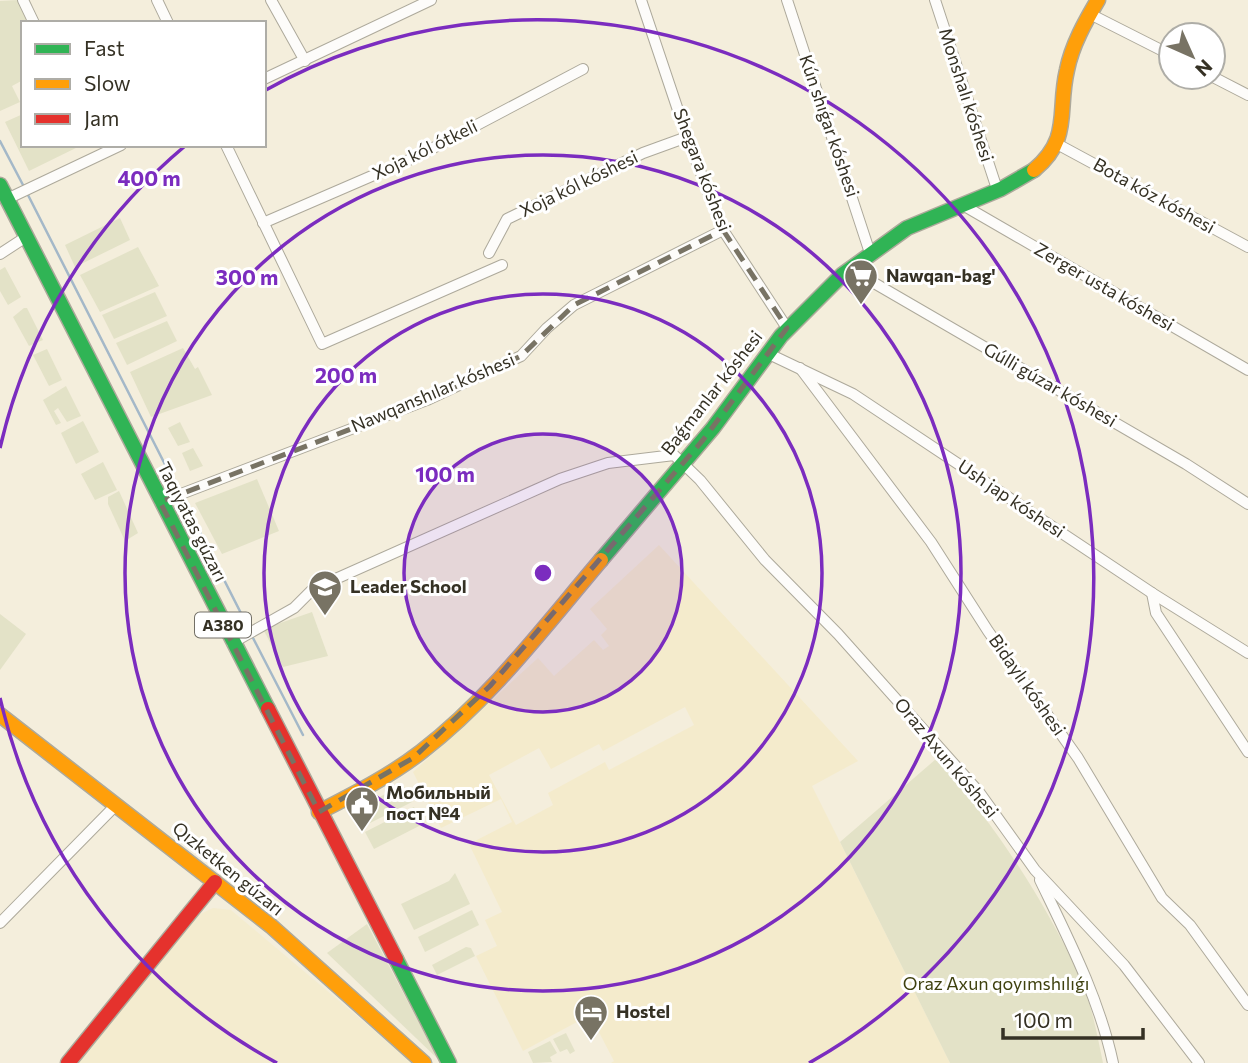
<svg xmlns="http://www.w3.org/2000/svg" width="1248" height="1063" viewBox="0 0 1248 1063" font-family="Commissioner,sans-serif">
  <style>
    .built { fill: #f4ebcc; fill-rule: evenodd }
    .green { fill: #e3e2c7 }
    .sand { fill: #f4eccf }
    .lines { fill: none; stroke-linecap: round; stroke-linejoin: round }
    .stream { stroke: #a4b8c8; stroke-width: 2.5 }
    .street-casing { stroke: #ada99b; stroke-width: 12 }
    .fast-casing { stroke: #ada99b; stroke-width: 17 }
    .slow-casing { stroke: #ada99b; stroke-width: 17 }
    .jam-casing { stroke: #ada99b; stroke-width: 17 }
    .street { stroke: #fdfcfa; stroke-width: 10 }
    .fast { stroke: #30b455; stroke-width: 14 }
    .slow { stroke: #ff9f0a; stroke-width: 14 }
    .jam { stroke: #e5322d; stroke-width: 14 }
    .marked { fill: none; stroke: #787364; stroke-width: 5; stroke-dasharray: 14 9; stroke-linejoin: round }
    .ring { fill: none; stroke: #7b2cbf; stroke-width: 3.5 }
    .labels { text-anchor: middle; stroke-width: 6; stroke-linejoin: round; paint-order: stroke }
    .shield { fill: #fff; stroke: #726f66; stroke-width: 2 }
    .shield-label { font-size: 16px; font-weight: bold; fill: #353124 }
    .street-label { font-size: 18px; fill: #353124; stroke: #fff }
    .poi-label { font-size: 18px; font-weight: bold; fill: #353124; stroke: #fff; text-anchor: start }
    .park-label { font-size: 18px; fill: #3f410f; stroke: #fff }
    .centre { fill: #7b2cbf; stroke: #fff; stroke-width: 3.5 }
    .ring-label { font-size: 21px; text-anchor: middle; font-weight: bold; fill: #7b2cbf; stroke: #fff; stroke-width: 6; stroke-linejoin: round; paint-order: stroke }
  </style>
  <rect width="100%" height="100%" fill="#f4eedc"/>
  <path class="built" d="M659,545L858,761L812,786L950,1063H611L614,1061L590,1015L523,1051L476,956L497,946L485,920L502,912L469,844L512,822L501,799L441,828L413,772L538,658L554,676L594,640L603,650L609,646L601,635L607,629L590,609ZM685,707L694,725L609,770L605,762L548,793L553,805L516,825L489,775L539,748L551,769L599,744L603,751Z"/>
  <g class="green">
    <path d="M19,0L29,23H23V80L12,86L20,102L0,111V1Z"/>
    <path d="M23,114V145H82L29,171L5,122Z"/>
    <path d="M120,218L130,240L75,267L65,245Z"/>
    <path d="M138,247L159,286L100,312L80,275Z"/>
    <path d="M5,267L21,297L8,305L0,291V270Z"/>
    <path d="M155,292L167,316L114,339L102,315Z"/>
    <path d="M24,308H27L43,340L29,346L13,317Z"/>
    <path d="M167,321L177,341L127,365L116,343Z"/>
    <path d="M183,348L195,369L198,367L212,395L151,417L130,372Z"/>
    <path d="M47,349L62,380L49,386L33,355Z"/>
    <path d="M66,386L81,416L67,422L58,408L54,411L61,423L56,425L43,400Z"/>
    <path d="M83,421L99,452L76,464L61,433Z"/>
    <path d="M180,422L190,442L178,446L168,428Z"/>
    <path d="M193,448L203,466L190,471L182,453Z"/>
    <path d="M103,462L117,490L95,500L81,474Z"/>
    <path d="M257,479L279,531L222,554L195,503Z"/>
    <path d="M119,491L138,533L125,541L108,504V497Z"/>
    <path d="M312,612L328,656L283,667L263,629Z"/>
    <path d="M0,614L26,634L0,670Z"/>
    <path d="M936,759C993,821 1043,898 1079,975C1091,1001 1097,1034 1103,1063H950L840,842Z"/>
    <path d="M403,785L412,802L362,827L354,810Z"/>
    <path d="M414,807L423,824L374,849L365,832Z"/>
    <path d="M455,873L470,904L414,930L401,904L449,881Z"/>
    <path d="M472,910L479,925L425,952L418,937Z"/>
    <path d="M367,924L438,1059L327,953Z"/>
    <path d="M466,947L471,948L475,956L437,975L432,965Z"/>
    <path d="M566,1033L575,1051L570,1054L567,1049L560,1052L553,1039Z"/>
    <path d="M550,1041L557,1053L550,1057L552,1062L533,1063L528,1052Z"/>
  </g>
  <path class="sand" d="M213,908L231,910L413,1063H77L198,915Z"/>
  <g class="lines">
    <g class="stream">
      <path d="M0,141L23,185"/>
      <path d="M28,195L177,488"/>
      <path d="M183,499L249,629"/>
      <path d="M252,636L303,735"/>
    </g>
    <g class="street-casing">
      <g id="street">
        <path d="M23,0L34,23"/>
        <path d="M157,0L168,23"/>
        <path d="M271,0L305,61"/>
        <path d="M641,0L687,137L723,230L787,328"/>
        <path d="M787,0L870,253"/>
        <path d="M935,0L997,189"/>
        <path d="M1090,14L1171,55"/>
        <path d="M1213,77L1248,95"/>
        <path d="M264,79L431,0"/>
        <path d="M226,145L322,344L502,265"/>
        <path d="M1059,145L1248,247"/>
        <path d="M7,199L121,145"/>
        <path d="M961,204L1248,370"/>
        <path d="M263,223L418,156L583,69"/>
        <path d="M489,253L507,219L643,153L687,137"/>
        <path d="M0,254L26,237"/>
        <path d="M850,269L1186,464L1248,504"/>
        <path d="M769,354L853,394L1152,593L1248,653"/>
        <path d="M800,368L931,542L988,631L1078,758L1162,898L1190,925L1248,1005"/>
        <path d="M160,502L427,400L521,356L547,328L574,305L723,230"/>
        <path d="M1152,593L1156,613L1248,752"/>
        <path d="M232,643L294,608L313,589L560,479L608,463L674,455L700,480L765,560L838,634L979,792L1035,870L1124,965L1199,1063"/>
        <path d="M1040,880C1069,940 1099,998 1113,1063"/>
        <path d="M0,923L116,805"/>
      </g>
    </g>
    <g class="fast-casing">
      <g id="fast">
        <path d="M0,185L268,709"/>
        <path d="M601,560L713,428L781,336L842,275L907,228L1001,189L1034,170"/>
        <path d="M396,959L449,1063"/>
      </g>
    </g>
    <g class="slow-casing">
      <g id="slow">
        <path d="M1034,170C1072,138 1057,112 1067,70C1072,45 1085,22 1098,0"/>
        <path d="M0,715L271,926L424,1063"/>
        <path d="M319,812C354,794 390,776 421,752C491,698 544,627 601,560"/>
      </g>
    </g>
    <g class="jam-casing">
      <g id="jam">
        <path d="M268,709L396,959"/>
        <path d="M68,1063L215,882"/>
      </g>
    </g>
    <use href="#street" class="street"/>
    <use href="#fast" class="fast"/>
    <use href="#slow" class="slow"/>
    <use href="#jam" class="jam"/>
  </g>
  <path class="marked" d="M723,230L787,328L703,440L490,686L413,758L319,812L160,502L427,400L521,356L574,305Z"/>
  <circle cx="543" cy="573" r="139" fill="#7b2cbf" fill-opacity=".12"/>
  <g class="ring">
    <circle cx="543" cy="573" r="139"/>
    <circle cx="543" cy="573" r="279"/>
    <circle cx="543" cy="573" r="418"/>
    <path d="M277 1063A557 557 0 0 1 0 698M0 448A557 557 0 0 1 185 146M264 91A557 557 0 1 1 809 1063"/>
  </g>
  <defs>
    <g id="supermarket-pin" transform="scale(1.75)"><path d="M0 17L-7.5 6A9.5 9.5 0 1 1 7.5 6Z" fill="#787364" stroke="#fff"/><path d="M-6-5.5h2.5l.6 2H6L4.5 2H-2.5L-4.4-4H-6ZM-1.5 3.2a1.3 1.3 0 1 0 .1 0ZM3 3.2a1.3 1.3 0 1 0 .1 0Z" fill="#fff"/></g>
    <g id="school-pin" transform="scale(1.75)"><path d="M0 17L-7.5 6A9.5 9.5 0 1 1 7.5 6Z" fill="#787364" stroke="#fff"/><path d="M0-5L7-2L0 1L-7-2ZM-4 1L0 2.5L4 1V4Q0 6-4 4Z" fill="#fff"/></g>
    <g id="civic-pin" transform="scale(1.75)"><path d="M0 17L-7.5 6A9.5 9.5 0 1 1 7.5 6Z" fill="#787364" stroke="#fff"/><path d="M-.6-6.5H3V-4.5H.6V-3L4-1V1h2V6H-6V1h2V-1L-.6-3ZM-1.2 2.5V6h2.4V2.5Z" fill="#fff"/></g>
    <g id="hotel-pin" transform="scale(1.75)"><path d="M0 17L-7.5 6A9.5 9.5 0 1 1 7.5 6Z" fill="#787364" stroke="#fff"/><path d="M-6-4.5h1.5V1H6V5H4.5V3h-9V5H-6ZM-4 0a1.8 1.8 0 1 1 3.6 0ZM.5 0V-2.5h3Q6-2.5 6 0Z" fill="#fff"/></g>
  </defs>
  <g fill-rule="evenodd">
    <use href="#supermarket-pin" x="861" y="276"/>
    <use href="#school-pin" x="325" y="587"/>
    <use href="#civic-pin" x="362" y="803"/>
    <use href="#hotel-pin" x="591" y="1012"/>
  </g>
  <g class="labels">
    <rect class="shield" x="195" y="612.5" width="56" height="25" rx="5"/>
    <g class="shield-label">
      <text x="223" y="631">A380</text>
    </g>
    <g class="street-label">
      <text transform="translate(966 95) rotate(72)" y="6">Monshalı kóshesi</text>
      <text transform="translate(829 126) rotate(71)" y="6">Kún shıǵar kóshesi</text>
      <text transform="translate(425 150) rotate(-26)" y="6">Xoja kól ótkeli</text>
      <text transform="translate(702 170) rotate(69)" y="6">Shegara kóshesi</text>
      <text transform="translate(579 184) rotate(-26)" y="6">Xoja kól kóshesi</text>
      <text transform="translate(1154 196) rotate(29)" y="6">Bota kóz kóshesi</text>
      <text transform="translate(1104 287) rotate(30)" y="6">Zerger usta kóshesi</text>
      <text transform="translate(1050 385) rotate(30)" y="6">Gúlli gúzar kóshesi</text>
      <text transform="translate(433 393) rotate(-23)" y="6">Nawqanshılar kóshesi</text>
      <text transform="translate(712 393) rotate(-52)" y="6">Baǵmanlar kóshesi</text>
      <text transform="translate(1011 499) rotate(34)" y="6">Ush jap kóshesi</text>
      <text transform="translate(192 522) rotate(63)" y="6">Taqıyatas gúzarı</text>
      <text transform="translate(1027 685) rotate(55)" y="6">Bidaylı kóshesi</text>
      <text transform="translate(946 758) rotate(50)" y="6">Oraz Axun kóshesi</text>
      <text transform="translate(228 869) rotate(39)" y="6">Qızketken gúzarı</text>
    </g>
    <g class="poi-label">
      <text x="886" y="282">Nawqan-bag'</text>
      <text x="350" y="593">Leader School</text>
      <text x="386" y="799">Мобильный<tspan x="386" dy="21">пост №4</tspan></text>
      <text x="616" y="1018">Hostel</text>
    </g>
    <g class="park-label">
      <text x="996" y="990">Oraz Axun qoyımshılıǵı</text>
    </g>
  </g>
  <circle cx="543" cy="573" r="10" class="centre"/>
  <g class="ring-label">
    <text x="149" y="186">400 m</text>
    <text x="247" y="285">300 m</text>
    <text x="346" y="383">200 m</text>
    <text x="445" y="482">100 m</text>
  </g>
  <rect x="21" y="21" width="245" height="126" fill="#ffffff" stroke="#aeada7" stroke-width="2"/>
  <rect x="35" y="44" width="35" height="10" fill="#30b455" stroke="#aeada7" stroke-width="2"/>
  <text x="84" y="56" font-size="21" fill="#353124">Fast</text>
  <rect x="35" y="79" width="35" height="10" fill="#ff9f0a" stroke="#aeada7" stroke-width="2"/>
  <text x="84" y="91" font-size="21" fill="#353124">Slow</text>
  <rect x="35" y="114" width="35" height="10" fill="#e5322d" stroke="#aeada7" stroke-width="2"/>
  <text x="84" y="126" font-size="21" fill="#353124">Jam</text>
  <g transform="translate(1192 56) rotate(135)"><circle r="33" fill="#ffffff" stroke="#aeada7" stroke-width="2"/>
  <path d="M0-5L12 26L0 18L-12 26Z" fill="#787364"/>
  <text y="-10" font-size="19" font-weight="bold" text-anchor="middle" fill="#353124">N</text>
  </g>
  <path d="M1003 1028v10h140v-10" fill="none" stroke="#353124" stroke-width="3.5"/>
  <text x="1014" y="1028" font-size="21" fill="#353124" stroke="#ffffff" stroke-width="5" paint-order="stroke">100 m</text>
</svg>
